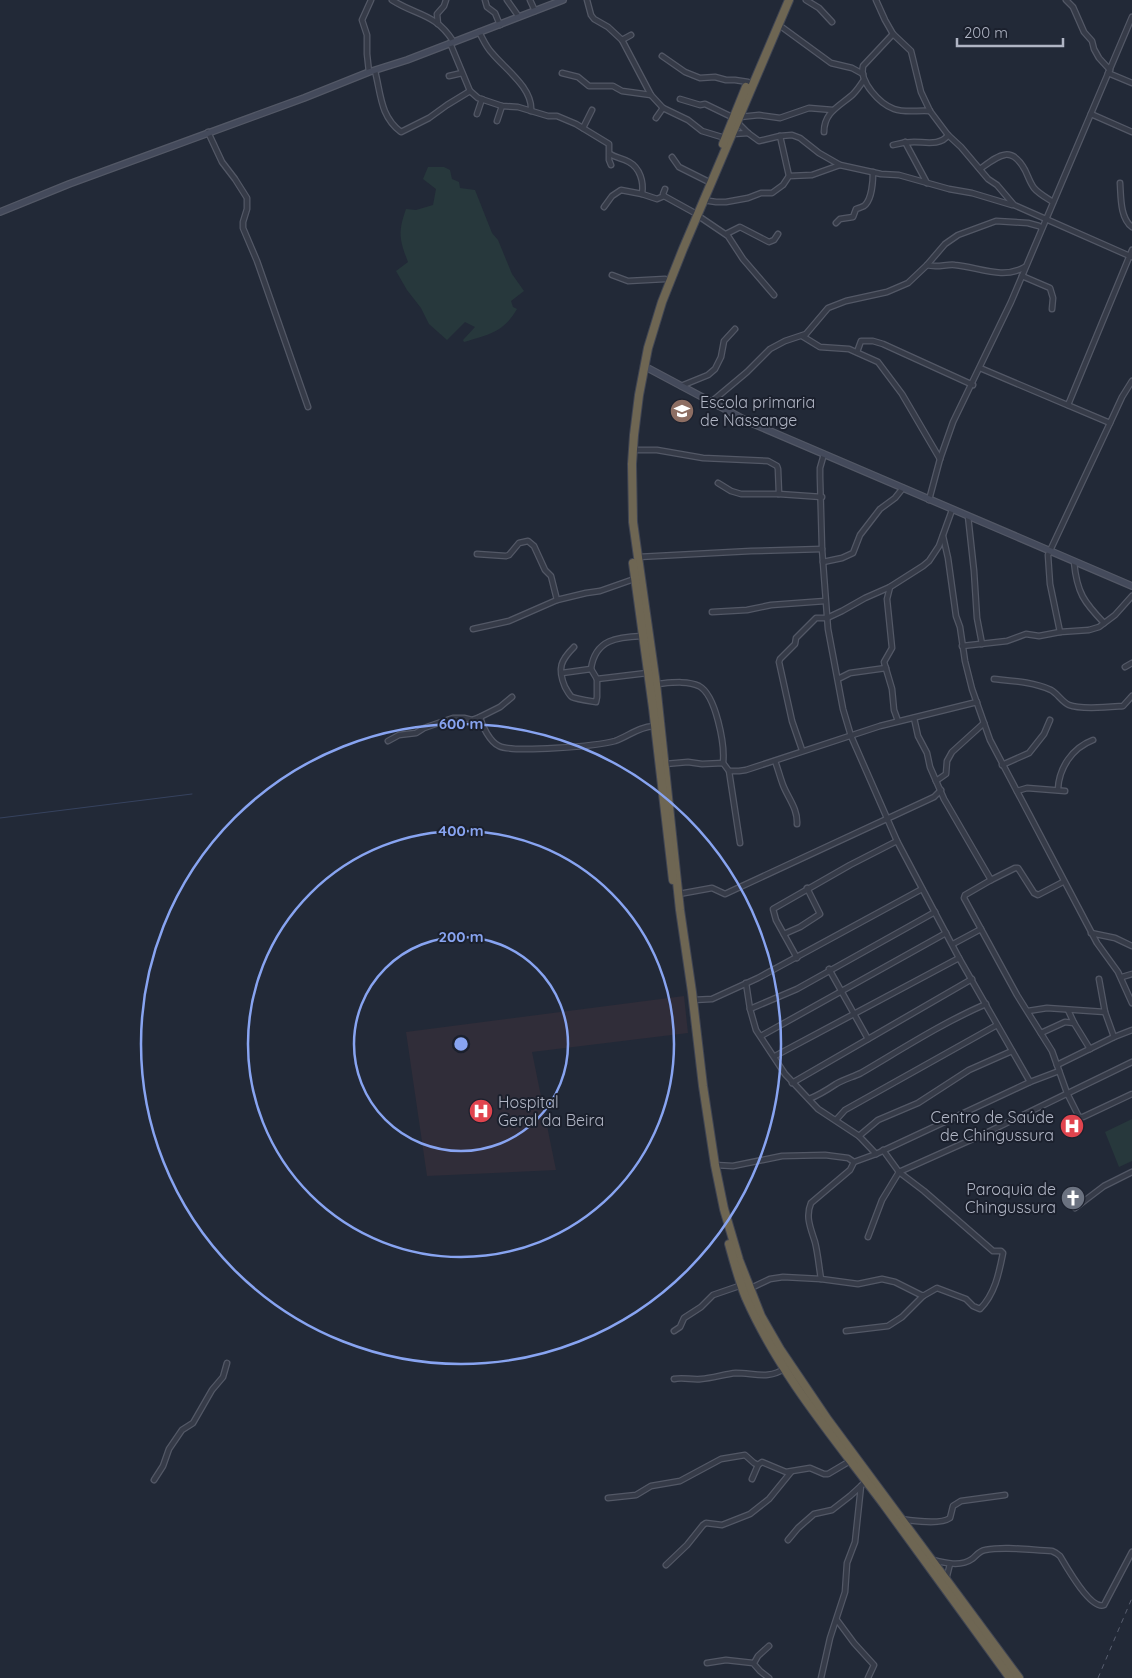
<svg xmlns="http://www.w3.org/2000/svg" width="1132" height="1678" viewBox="0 0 1132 1678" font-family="Quicksand,sans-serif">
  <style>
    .medical { fill: #302d39 }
    .green { fill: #27383c }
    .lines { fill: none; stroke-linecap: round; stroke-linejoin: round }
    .stream { stroke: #36425e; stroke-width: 1 }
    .street-casing { stroke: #535866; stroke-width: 7 }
    .secondary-casing { stroke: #535866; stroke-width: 8 }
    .highway-casing { stroke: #404553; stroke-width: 10 }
    .street { stroke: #363b48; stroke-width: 4.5 }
    .secondary { stroke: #444a5b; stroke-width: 5.5 }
    .highway { stroke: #6e6653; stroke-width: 8 }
    .rail { stroke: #585e6f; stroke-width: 1; stroke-dasharray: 5 5; stroke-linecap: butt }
    .ring { fill: none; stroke: #88a4f1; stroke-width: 2.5 }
    .labels { text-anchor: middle; stroke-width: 4; stroke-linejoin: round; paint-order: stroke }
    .poi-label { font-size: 16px; fill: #b0b5c4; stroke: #1b202d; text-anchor: start }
    .centre { fill: #88a4f1; stroke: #1b202d; stroke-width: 2.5 }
    .ring-label { font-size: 15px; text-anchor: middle; font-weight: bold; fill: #88a4f1; stroke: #1b202d; stroke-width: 4; stroke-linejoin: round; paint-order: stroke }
  </style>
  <rect width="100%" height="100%" fill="#222937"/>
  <path class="medical" d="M684,996L688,1033L532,1052L556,1170L427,1176L406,1032Z"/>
  <g class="green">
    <path d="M428,167H444L450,170L452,179L459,182L460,188L475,190L492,233L498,240L512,274L524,291L511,301L513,307L517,309C503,333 489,334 464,342L463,340L475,327L465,322L447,340L429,324L421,308L407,290L396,271L408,262C399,239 398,232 406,209L416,210L433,205L436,189L423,179Z"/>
    <path d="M1132,1119V1161L1119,1167L1105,1132Z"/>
  </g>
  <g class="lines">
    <path class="stream" d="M0,818L192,794"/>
    <g class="street-casing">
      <g id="street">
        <path d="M392,0C417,16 435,13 453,41"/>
        <path d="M485,0L487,7L495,13L500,25"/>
        <path d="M507,0L519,17"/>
        <path d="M530,0L535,11"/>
        <path d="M587,0L591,15L594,19L608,27L622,40L631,35"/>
        <path d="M806,0L819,8L832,22"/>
        <path d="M876,0L885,20L893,34L911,51L921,92L930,111L948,135L961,147L988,179L997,185L1014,205L1132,257"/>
        <path d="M1066,0L1073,7L1084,32L1092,41L1094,49L1099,58L1110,70"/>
        <path d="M438,24L437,14L444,6L446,0"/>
        <path d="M779,25L831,63L852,68L863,74"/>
        <path d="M479,32C483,39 486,47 492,53C505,69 533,88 531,111"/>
        <path d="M893,34L863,66C859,82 880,104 894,109C905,113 918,110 930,111"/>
        <path d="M622,40L651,95"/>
        <path d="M450,43L470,91L478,98L502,106L518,107L548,116H557L576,124L609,144V160L611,165"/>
        <path d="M662,56L685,72L700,78L715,77L726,80H735L748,82"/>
        <path d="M375,71C381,94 380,116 401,132L429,118L447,105L470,91"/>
        <path d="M369,72L367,54V35L362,20L371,0"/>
        <path d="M562,73L578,77L589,86H613L622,91L651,95L663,108L656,118"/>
        <path d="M1108,73L1132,83"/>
        <path d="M449,76L462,73"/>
        <path d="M680,99L700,105L705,104L734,118"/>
        <path d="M663,108L688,120L702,131L725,138"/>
        <path d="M477,114L482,99"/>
        <path d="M1091,114L1132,132"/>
        <path d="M740,117L759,115L780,118L809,108L833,110"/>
        <path d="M497,121L502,106"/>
        <path d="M738,123L748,133L759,141L780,136L792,135L800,138L819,153L840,165L881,174L899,175L949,189L972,193L1012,205"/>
        <path d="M583,128L592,110"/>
        <path d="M208,132L222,162L235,179L247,198V209L243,222V228L257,261L308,407"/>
        <path d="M824,132C824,113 838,107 851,96C857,91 860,85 864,80"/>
        <path d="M733,134L748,133"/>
        <path d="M780,136L789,176"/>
        <path d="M905,142L927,183"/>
        <path d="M893,145C900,143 907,142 914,142C925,142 941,146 948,135"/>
        <path d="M610,154C616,158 622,158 629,162C640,168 644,182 642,194"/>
        <path d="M672,157L679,167L707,181"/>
        <path d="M980,169C998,156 1011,144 1025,170C1028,176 1030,183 1034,188C1039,194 1047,198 1053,202"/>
        <path d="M1120,183C1121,197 1120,218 1132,227"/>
        <path d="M665,189L663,194L664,196L693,212"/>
        <path d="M703,200L716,202H726L748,198L761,193H772L783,185L789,176L812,175L840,165"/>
        <path d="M604,207L612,196L621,190L642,194L657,199L664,196"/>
        <path d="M697,215L728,236L743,259L774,295"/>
        <path d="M836,223L840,219L853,217L856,209C859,208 862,207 864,206C872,200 873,180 873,172"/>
        <path d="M726,234L740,227L769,242L774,240L778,234"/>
        <path d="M927,265C937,268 946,264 955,265C978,267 1003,280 1025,267"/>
        <path d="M612,275L628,281L665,279"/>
        <path d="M1022,276L1050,288L1053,298L1052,309"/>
        <path d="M802,336L820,347L849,349L878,362L902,394L940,459"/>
        <path d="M857,352L861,341H873L883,344L973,385"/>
        <path d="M980,368L1110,423"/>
        <path d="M681,386L708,375L715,369L721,357L724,341L735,329"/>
        <path d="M710,403L747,372L770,349L785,341L806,334L828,308L846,301L887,292L908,283L927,265L945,244L958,235L996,221L1028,223L1039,226L1042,228"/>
        <path d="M1068,405L1132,250"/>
        <path d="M633,450H657L703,458L768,461L777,466L778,469L779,494"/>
        <path d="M824,454L820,468V477L822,549L828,629L843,709L851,736L897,841L959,958L1030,1082"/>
        <path d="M718,483L731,491L741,494H779L822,497"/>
        <path d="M929,500L940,459L953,422L1011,302L1132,17"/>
        <path d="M968,516L974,571L977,618L982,644"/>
        <path d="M943,536L948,558L956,616L960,627L965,661L972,689L990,740L1097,943L1118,972L1132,1003"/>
        <path d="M477,554L506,556L509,555L519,543L528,541L534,546L545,570L551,576L557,600"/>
        <path d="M638,557L751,551L822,549"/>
        <path d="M823,562L842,558L853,553L860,535L880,509L895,498L903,488"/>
        <path d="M1074,562C1077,593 1084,602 1104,623"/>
        <path d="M890,587L887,599L892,648L884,662L892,689L894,710L898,721"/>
        <path d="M712,612L747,610L771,605L825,601"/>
        <path d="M473,629L509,621L557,600L586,593L600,591L637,578"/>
        <path d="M1060,632L1050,584L1048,555L1110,423L1122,397L1132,381"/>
        <path d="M962,646L1007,641L1026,634L1039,636L1060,632L1089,630L1099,627L1115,615L1132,596"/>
        <path d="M574,647C561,660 557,668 565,687C567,690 569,695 572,697C576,699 590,701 596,702L597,697V679"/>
        <path d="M1125,667L1132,663"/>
        <path d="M591,669C595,639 618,637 642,636"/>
        <path d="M562,673L591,669L597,679L647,673"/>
        <path d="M838,679L850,673L886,668"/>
        <path d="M994,679C1014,681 1033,682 1051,690C1058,694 1062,702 1069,705C1081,710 1110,707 1123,706L1132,696"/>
        <path d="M656,684C669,683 687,680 699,686C716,695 725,745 723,763"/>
        <path d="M480,717C482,726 490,742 499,746C513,753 598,746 615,741C629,736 638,727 654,726"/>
        <path d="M914,718L918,736L927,753L930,767L944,799L991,880L1015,868H1018L1034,893L1038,895L1063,882"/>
        <path d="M388,741L399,735L416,733L424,728L453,718H464L472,720L480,717L500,707L512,697"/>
        <path d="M802,750L792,721L779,662L780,659L795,644L796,638L816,618H827L842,611L865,598L890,587L923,566L929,561L939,546L952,510"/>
        <path d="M775,761C778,769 780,777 783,785C788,798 798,809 797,824"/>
        <path d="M665,764L688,762L702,764L723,763L729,771H739L746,770L880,726L977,702"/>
        <path d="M1002,765L1029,753L1044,734L1050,720"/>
        <path d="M729,771L740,843"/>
        <path d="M936,781L946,774L947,761L952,752L984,723"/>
        <path d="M1058,789C1059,768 1072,748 1093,740"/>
        <path d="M1017,791L1027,788L1065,791"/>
        <path d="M991,880L965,895L964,898L1017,995L1052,1051L1067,1093L1079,1117H1083L1132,1094"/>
        <path d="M679,894L712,888L725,894L934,797L941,790"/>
        <path d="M1091,933L1115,938L1132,946"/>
        <path d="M784,934L800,927L820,914L807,888"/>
        <path d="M953,944L981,929"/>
        <path d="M797,958L776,920L773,909L850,865L897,841"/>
        <path d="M829,969L868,1039"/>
        <path d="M1122,977L1132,974"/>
        <path d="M1099,979L1105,1012L1114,1037"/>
        <path d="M746,983L750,1009L756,1030L785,1074L818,1109L859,1136L876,1154"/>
        <path d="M693,1000L712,999L758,978L922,889"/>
        <path d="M750,1009L797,989L935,912"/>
        <path d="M1068,1010L1074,1023L1090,1049"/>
        <path d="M1028,1011L1047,1008L1105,1012"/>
        <path d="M1041,1033L1065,1022L1074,1023"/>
        <path d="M761,1036L946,933"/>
        <path d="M775,1056L959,958"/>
        <path d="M1057,1065L1114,1037L1132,1030"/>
        <path d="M792,1083L972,979"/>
        <path d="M809,1099C819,1095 827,1090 836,1084C844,1079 853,1077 861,1073C902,1049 942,1023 986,1004"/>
        <path d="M836,1120L845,1110L997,1025"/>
        <path d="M859,1136L878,1120L918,1103L969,1070L1012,1051"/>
        <path d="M715,1165L733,1166L782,1156L825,1155L848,1158L854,1162"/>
        <path d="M1075,1208L1104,1186L1132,1172"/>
        <path d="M868,1237L882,1200L899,1172L984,1134L1132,1062"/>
        <path d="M821,1279C819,1267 818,1254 815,1242C811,1229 805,1217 811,1203L850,1170L854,1162L876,1154L1030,1082L1059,1071"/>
        <path d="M749,1289L770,1279L783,1277L821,1279L858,1284L882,1279L895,1282L923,1296L937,1288L966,1299L973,1306L980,1309C995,1294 999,1273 1003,1253L1001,1251H993L924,1191L899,1172L883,1150"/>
        <path d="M674,1331L680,1327L684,1318L701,1307L713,1295L742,1285"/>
        <path d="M846,1331L888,1326L902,1317L923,1296"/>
        <path d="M674,1379C683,1377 692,1380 701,1379C713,1378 725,1374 736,1373C754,1373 769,1380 785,1368"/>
        <path d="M752,1479L758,1465L762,1462L786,1472L810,1468L824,1474H828L850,1461"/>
        <path d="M154,1480L163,1466L169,1449L182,1430L193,1423L212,1390L223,1377L227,1363"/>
        <path d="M608,1498L636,1495L651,1486L680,1481L721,1459L745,1455L754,1463L758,1465"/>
        <path d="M901,1519C914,1521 940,1525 950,1518L953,1506L961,1501L1005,1495"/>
        <path d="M788,1540L798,1528L814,1514L832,1510L850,1496L861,1486"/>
        <path d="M933,1560C945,1563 961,1567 972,1559C976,1556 979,1551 985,1550C1006,1546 1030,1550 1052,1551L1056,1553L1060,1556C1067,1568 1091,1610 1104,1605L1132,1552"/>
        <path d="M666,1565L687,1545L703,1525L706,1523L722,1525L750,1514L769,1499L791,1472"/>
        <path d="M946,1580L950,1564"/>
        <path d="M837,1620L854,1643L874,1665L868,1678"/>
        <path d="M707,1663L726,1660L753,1663L760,1671L769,1678"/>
        <path d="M754,1663L758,1656L769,1646"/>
        <path d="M821,1678L830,1638L845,1592L847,1563L855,1542L861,1486L867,1480"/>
      </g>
    </g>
    <g class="secondary-casing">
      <g id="secondary">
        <path d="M0,212L69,184L304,98L369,72L407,60L563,0"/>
        <path d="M644,366L749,422L1132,586"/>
      </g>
    </g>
    <g class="highway-casing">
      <g id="highway">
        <path d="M789,0L683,249L662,302L648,348L639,395L634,435L632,464L633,522L656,684L680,910L692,992L703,1086L715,1165L724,1209L739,1260L761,1316L780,1349L828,1420L1019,1678"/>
        <path d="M723,144L746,87"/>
        <path d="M633,563L653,708L673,880"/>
        <path d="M729,1244C734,1262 739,1281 746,1298C780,1375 835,1439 885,1506C927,1563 968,1621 1010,1678"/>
      </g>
    </g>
    <use href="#street" class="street"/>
    <use href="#secondary" class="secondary"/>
    <use href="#highway" class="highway"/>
    <path class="rail" d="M1098,1678L1132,1598"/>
  </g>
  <g class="ring">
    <circle cx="461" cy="1044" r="107"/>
    <circle cx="461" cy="1044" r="213"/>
    <circle cx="461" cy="1044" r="320"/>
  </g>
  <defs>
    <g id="school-disc" transform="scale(1.25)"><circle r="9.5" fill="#8d6e63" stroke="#1b202d"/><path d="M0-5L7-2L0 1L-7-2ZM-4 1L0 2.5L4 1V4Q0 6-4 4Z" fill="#fff"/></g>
    <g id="hospital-disc" transform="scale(1.25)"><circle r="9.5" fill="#e0444e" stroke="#1b202d"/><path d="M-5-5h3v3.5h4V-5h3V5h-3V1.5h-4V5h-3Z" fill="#fff"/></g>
    <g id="church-disc" transform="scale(1.25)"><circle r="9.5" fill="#6b7280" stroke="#1b202d"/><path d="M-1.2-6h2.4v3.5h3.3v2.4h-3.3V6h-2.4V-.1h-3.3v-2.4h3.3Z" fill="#fff"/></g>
  </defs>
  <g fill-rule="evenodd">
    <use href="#school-disc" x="682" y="411"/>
    <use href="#hospital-disc" x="481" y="1111"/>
    <use href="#hospital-disc" x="1072" y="1126"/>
    <use href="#church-disc" x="1073" y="1198"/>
  </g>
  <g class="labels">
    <g class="poi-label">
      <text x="700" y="408">Escola primaria<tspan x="700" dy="18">de Nassange</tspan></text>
      <text x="498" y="1108">Hospital<tspan x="498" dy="18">Geral da Beira</tspan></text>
      <text x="1054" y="1123" text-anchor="end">Centro de Saúde<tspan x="1054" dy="18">de Chingussura</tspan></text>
      <text x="1056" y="1195" text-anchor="end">Paroquia de<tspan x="1056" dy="18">Chingussura</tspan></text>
    </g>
  </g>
  <circle cx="461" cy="1044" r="8" class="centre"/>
  <g class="ring-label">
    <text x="461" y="729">600 m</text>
    <text x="461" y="836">400 m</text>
    <text x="461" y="942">200 m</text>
  </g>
  <path d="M957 38v8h106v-8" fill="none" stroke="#b0b5c4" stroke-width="2.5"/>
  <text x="964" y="38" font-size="15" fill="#b0b5c4" stroke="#1b202d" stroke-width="4" paint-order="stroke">200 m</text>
</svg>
